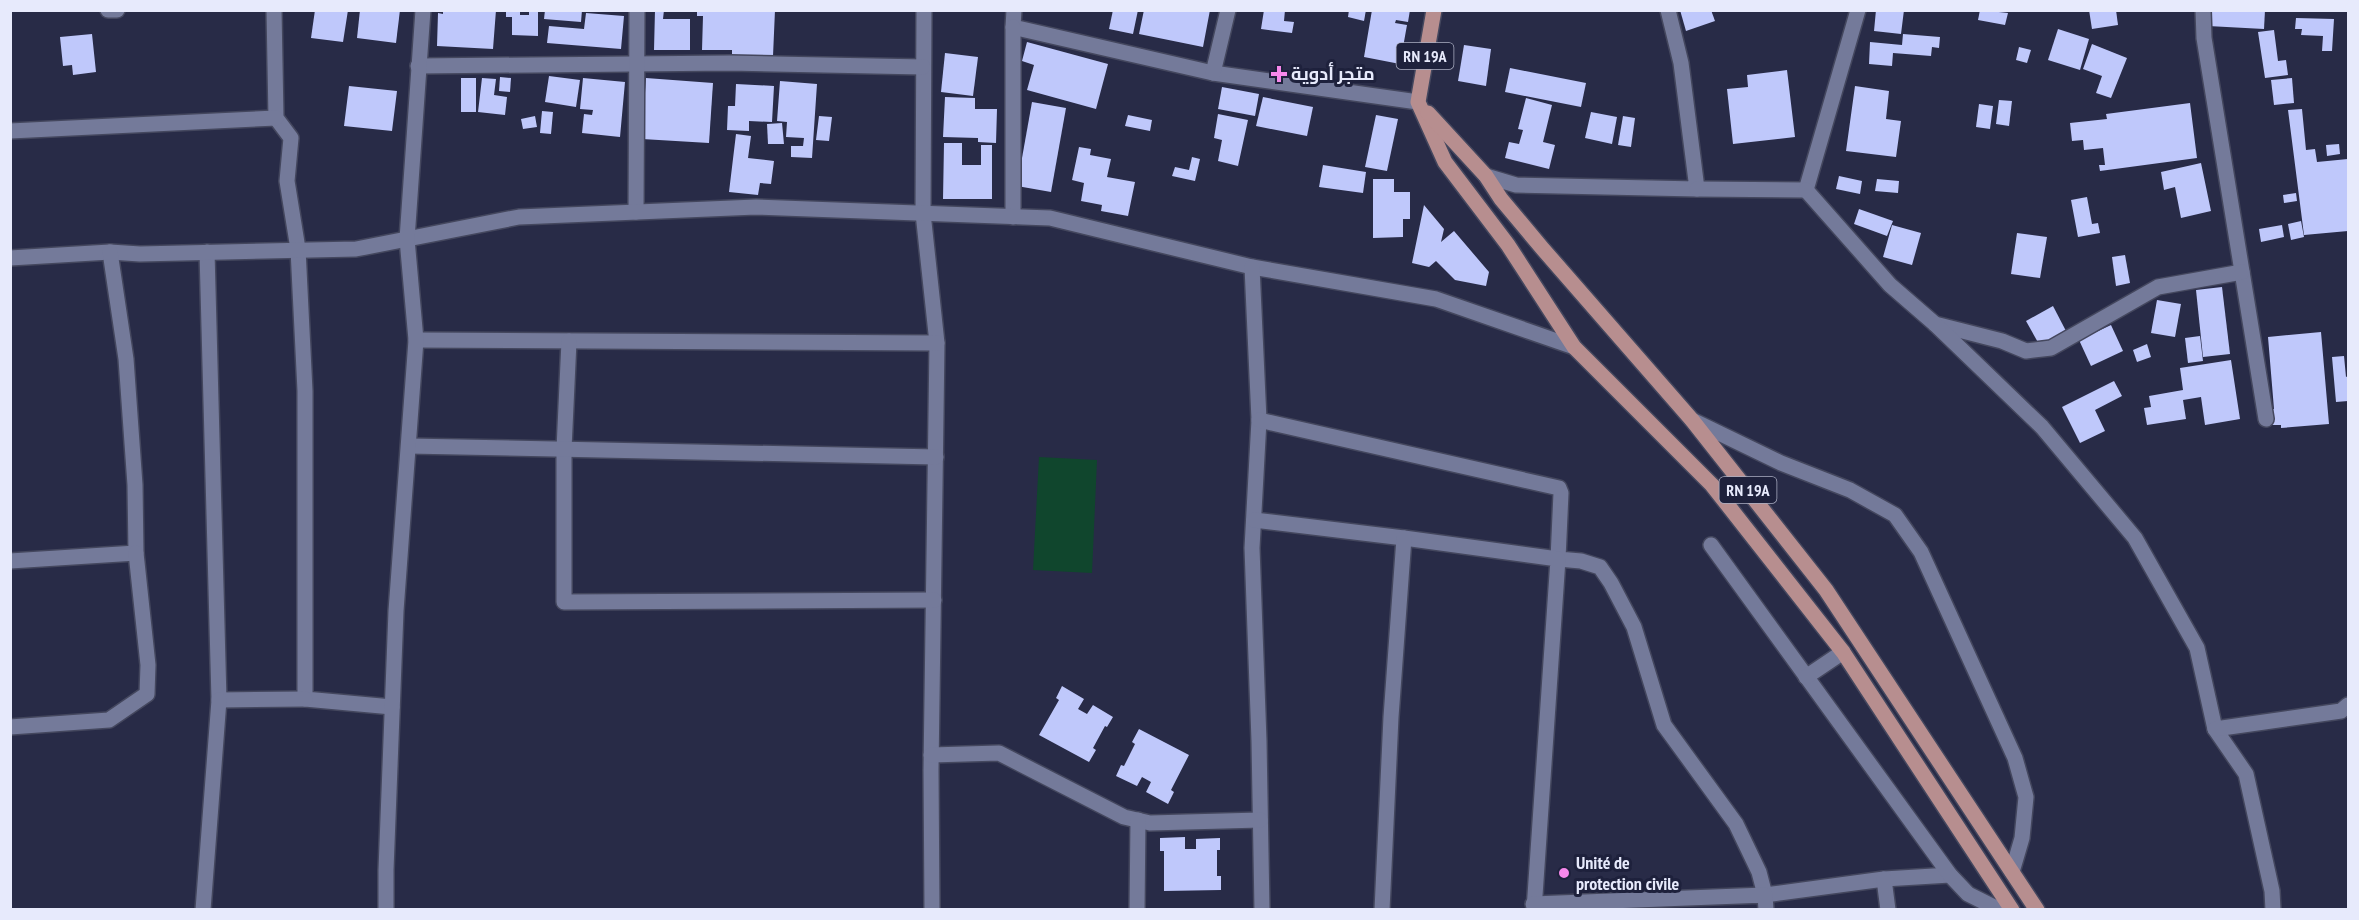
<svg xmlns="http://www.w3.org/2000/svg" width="2359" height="920" viewBox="0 0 2359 920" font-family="'PT Sans Narrow',Cairo,sans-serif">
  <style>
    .green { fill: #10462d }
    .building { fill: #bfc8fb }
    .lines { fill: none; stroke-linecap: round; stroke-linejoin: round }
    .minor-casing { stroke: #44475e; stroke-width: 18 }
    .primary-casing { stroke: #44475e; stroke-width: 18 }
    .minor { stroke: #747a9a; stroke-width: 15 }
    .primary { stroke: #b78e8f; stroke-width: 15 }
    .poi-dot { fill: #f788eb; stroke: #1e213c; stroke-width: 2 }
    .labels { text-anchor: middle; stroke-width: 6; stroke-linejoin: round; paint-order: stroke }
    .shield { fill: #1e213c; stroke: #abaec2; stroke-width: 1.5 }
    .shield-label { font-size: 16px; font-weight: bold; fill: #e7eafc }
    .poi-label { font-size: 18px; font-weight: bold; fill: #e7eafc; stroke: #1e213c; text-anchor: start }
  </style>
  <rect width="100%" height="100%" fill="#282b47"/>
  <path class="green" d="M1039,457L1097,460L1092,573L1033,570Z"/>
  <g class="building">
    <path d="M315,10H348L343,42L311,38Z"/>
    <path d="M360,10H400L396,43L357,38Z"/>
    <path d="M443,10H496L493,49L437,46L438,13L443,14Z"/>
    <path d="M506,10H520V15H529V10H538V36L512,35V17H506Z"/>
    <path d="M545,10H582L581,22L544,19Z"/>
    <path d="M655,10H664L663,19H690V50H654Z"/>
    <path d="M697,10H775L773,56L732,55V50H702L703,16H697Z"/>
    <path d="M1113,10H1138L1133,34L1109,29Z"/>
    <path d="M1144,10L1166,12V10H1210L1203,47L1139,34Z"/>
    <path d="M1264,10H1285L1284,21L1294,22L1292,33L1261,29Z"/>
    <path d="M1349,10H1366L1364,21L1348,17Z"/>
    <path d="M1372,10H1410L1408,22L1396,20L1395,23L1407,25L1400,64L1364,57Z"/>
    <path d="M1680,10H1711L1715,21L1686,31Z"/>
    <path d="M1876,10H1904L1901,34L1874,31Z"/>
    <path d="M1980,10L2008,13L2005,25L1978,20Z"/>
    <path d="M2089,10H2116L2118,25L2092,29Z"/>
    <path d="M2209,10H2265L2264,29L2208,26Z"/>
    <path d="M586,13L624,16L621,49L547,43L549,26L584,29Z"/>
    <path d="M2296,18L2334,19L2332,51H2322L2323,36L2301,35L2302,29H2295Z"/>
    <path d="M2058,29L2089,39L2080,70L2048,60Z"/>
    <path d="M2274,30L2278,61L2286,60L2288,75L2265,78L2258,32Z"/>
    <path d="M92,34L96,72L73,75L72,65L63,66L60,37Z"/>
    <path d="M1903,34L1940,37L1939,48L1932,47L1931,56L1893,53L1892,66L1869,64L1870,42L1902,45Z"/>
    <path d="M1027,42L1108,64L1096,109L1027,90L1034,65L1022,61Z"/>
    <path d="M2092,44L2127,58L2111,98L2096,93L2102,76L2083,69Z"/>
    <path d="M1464,45L1491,49L1486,86L1458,81Z"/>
    <path d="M2019,47L2031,50L2027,63L2016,60Z"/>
    <path d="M945,53L978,57L973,96L941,92Z"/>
    <path d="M1510,68L1586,83L1581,107L1505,92Z"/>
    <path d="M1787,70L1795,137L1733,144L1727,89L1748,87L1747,75Z"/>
    <path d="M549,76L580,80L576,107L545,102Z"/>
    <path d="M500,77L511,78L510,92L499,91Z"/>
    <rect x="461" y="78" width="15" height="34"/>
    <path d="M482,78L496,79L494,95L507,97L505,115L478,112Z"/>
    <path d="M583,78L625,82L620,137L582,133L584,114L592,115L593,110L580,109Z"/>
    <path d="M646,78L713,83L709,143L642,139Z"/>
    <path d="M2292,78L2294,103L2274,105L2271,80Z"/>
    <path d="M780,81L817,84L812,158L791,157V146H803L804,138L786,137L787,122L777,121Z"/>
    <path d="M736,84L774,86L772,122L749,121V131L727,130L728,106H735Z"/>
    <path d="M349,86L397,91L392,131L344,126Z"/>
    <path d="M1855,86L1889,91L1886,119L1901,121L1896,157L1846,151Z"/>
    <path d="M1222,87L1259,94L1255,116L1218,109Z"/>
    <path d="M945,97L975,98V109H997L996,143L978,142V138L943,137Z"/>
    <path d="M1263,97L1313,107L1307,136L1256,126Z"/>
    <path d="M1526,98L1552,105L1543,142L1555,145L1549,169L1505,158L1509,142L1519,144L1523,130L1518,129Z"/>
    <path d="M1999,100L2012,101L2009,126L1996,124Z"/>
    <path d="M1032,102L1066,108L1051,192L1017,186Z"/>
    <path d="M2190,103L2197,158L2100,171L2099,165H2105L2103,148L2084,150L2083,140L2072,141L2070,123L2107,119L2106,114Z"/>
    <path d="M1979,104L1993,106L1990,129L1976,127Z"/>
    <path d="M2302,109L2306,150L2315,149L2317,162L2348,159V231L2304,235L2288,110Z"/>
    <path d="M542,111L553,112L551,134L540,133Z"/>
    <path d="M1591,112L1617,117L1612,144L1585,138Z"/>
    <path d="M1218,114L1248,120L1238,166L1218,161L1222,140L1214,138Z"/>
    <path d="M1128,115L1152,120L1150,131L1125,126Z"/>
    <path d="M1376,115L1398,119L1387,171L1365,167Z"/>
    <path d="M535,116L537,127L523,129L521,119Z"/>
    <path d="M819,116L832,117L829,141L816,140Z"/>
    <path d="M1623,116L1635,118L1631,147L1618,145Z"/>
    <path d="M782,123L784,144H768L767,124Z"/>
    <path d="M736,134L751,136L748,158L774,161L771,184L760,183L758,195L729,192Z"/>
    <path d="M944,143H962V165H981V145H992V199H943Z"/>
    <path d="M2339,144L2340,154L2327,156L2326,145Z"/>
    <path d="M1079,147L1091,149L1090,155L1111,159L1107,177L1135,182L1128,216L1101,211L1102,205L1081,201L1084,183L1072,180Z"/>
    <path d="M1192,157L1200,159L1195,181L1172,176L1175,167L1189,170Z"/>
    <path d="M2201,163L2211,211L2181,218L2175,187L2164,190L2161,172Z"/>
    <path d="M1323,165L1366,172L1363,193L1319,187Z"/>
    <path d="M1839,176L1862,181L1860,194L1836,189Z"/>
    <path d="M1373,179H1394V192H1410V219H1403V237L1373,238Z"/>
    <path d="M1877,179L1899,181L1898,193L1875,191Z"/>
    <path d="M2296,193L2297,201L2284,203L2283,195Z"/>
    <path d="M2087,197L2092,224L2098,223L2100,233L2078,237L2071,200Z"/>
    <path d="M1424,205L1444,229L1441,242L1454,231L1489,272L1486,286L1455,280L1436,261L1429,267L1412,263Z"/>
    <path d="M1859,209L1893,221L1887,236L1854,224Z"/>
    <path d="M2301,221L2304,237L2291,240L2288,224Z"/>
    <path d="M1892,225L1921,233L1912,265L1883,257Z"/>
    <path d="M2282,225L2284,237L2261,242L2259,229Z"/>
    <path d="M2017,233L2047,237L2040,278L2011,274Z"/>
    <path d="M2125,255L2130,283L2116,286L2112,257Z"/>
    <path d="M2222,287L2230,354L2203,357L2196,290Z"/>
    <path d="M2157,300L2181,304L2175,337L2151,333Z"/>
    <path d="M2053,306L2066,331L2040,346L2026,321Z"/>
    <path d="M2111,325L2123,351L2091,366L2079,340Z"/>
    <path d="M2321,332L2329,424L2281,428V425H2270L2269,409H2274L2268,337Z"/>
    <path d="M2200,336L2203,361L2188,363L2185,338Z"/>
    <path d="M2147,344L2151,357L2137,362L2133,350Z"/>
    <path d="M2344,356L2346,377L2348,376V401L2336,402L2332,357Z"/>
    <path d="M2231,360L2240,419L2205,425L2201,397L2183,400L2186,419L2147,425L2144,408L2151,407L2149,396L2183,390L2180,368Z"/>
    <path d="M2114,381L2122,396L2095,410L2105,431L2080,443L2062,407Z"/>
    <path d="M1062,686L1084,699L1078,709L1087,714L1093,705L1113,717L1107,727L1105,726L1093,748L1096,750L1089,762L1039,735L1059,700L1056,698Z"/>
    <path d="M1139,729L1189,755L1171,790L1174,792L1168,804L1146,792L1151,782L1142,777L1137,786L1116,776L1121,765L1124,766L1135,744L1132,742Z"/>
    <path d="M1185,837V849H1196V839L1220,838V850H1217V876H1221V890L1164,891V851H1160V838Z"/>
  </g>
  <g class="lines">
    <g class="minor-casing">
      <g id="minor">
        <path d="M108,10H117"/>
        <path d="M274,10L276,118L291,138L287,181L298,249L305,391V699L392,707"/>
        <path d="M924,10L923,213L937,343L931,770L932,910"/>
        <path d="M1014,10L1013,27L1213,73L1418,102"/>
        <path d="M2203,10L2204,38L2266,419"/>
        <path d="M418,66L730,63L923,67"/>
        <path d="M1213,73L1228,10"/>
        <path d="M10,131L276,118"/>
        <path d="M1486,176L1516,185L1697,189L1681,63L1668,10"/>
        <path d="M1697,189L1806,190L1858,10"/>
        <path d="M1806,190L1890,285L1935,324L2002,341L2026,351L2051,348L2158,287L2242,272"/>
        <path d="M636,212L637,10"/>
        <path d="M1013,217V27"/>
        <path d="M207,252L219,700L305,699"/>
        <path d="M10,258L110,252L140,254L356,249L519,217L756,207L1050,218L1252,267L1436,299L1574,347"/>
        <path d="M1252,267L1259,420L1252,548L1259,741L1262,910"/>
        <path d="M1935,324L2042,427L2135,538L2197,648L2215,729L2246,774L2272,891L2273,910"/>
        <path d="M416,340L937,343"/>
        <path d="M569,341L564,449V602L934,600"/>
        <path d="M1259,420L1559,488L1561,493L1558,559L1581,561L1600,567L1611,583L1634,627L1664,725L1736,824L1759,872L1765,895L1884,879L1950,875"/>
        <path d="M1692,420L1781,463L1850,490L1895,515L1921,552L2015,758L2026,797L2022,838L2012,872"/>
        <path d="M409,446L936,457"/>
        <path d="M1254,520L1404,538L1558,559L1534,910"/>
        <path d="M1711,545L1950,875L1968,894L2000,910"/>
        <path d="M10,561L136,553L135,485L126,359L110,252"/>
        <path d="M1806,677L1843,652"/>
        <path d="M10,727L109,720L147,694L148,665L136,553"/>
        <path d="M2215,729L2341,711L2348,705"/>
        <path d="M931,755L999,753L1124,817L1150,823L1260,820"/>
        <path d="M1884,879L1888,910"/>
        <path d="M1533,904L1765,895L1766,910"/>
        <path d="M203,910L219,700"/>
        <path d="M386,910V870L396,611L416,340L407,239L423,10"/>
        <path d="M1137,910L1138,820"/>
        <path d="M1382,910L1391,717L1404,538"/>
      </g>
    </g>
    <g class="primary-casing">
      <g id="primary">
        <path d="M1434,10L1418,102L1445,162L1508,245L1574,347L1712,485L1843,652L2012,910"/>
        <path d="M1428,113L1486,176L1501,199L1542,248L1692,420L1826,590L2037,910"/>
      </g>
    </g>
    <use href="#minor" class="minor"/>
    <use href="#primary" class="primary"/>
  </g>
  <g class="poi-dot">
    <path d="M1276 65h6v6h6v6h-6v6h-6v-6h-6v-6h6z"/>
    <circle cx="1564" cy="873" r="6"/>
  </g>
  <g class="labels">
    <g class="shield">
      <rect x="1396.5" y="43" width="57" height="26" rx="4.5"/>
      <rect x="1719.5" y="477" width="57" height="26" rx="4.5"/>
    </g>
    <g class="shield-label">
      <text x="1425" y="62">RN 19A</text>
      <text x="1748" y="496">RN 19A</text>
    </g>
    <g class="poi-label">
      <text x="1291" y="80">متجر أدوية</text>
      <text x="1576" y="869">Unité de<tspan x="1576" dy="21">protection civile</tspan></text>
    </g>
  </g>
  <rect width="2359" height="920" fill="none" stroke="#e7eafc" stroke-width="24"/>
</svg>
